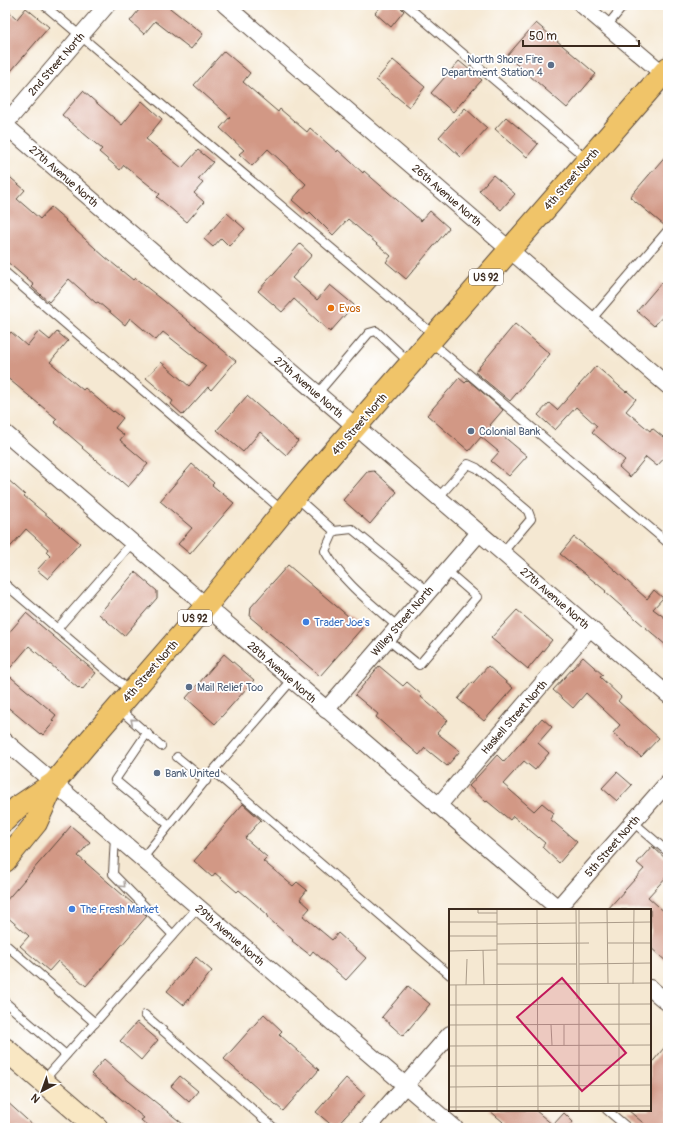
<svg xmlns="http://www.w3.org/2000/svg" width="673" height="1133" viewBox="0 0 673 1133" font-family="Pangolin,sans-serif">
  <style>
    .building { fill: #d29885 }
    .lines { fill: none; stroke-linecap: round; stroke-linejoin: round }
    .lane-casing { stroke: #574639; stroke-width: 10 }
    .street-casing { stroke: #574639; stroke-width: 18 }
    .secondary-casing { stroke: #574639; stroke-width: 24 }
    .primary-casing { stroke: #574639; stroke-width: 24 }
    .lane { stroke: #fff; stroke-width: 8 }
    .street { stroke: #fff; stroke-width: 16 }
    .secondary { stroke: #f9e7c3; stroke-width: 22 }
    .primary { stroke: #f0c469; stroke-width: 22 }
    .oneway { stroke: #a79f9a }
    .service-dot { fill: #5c6f8a; stroke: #fff; stroke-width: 1.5 }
    .food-dot { fill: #e8710a; stroke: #fff; stroke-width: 1.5 }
    .shop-dot { fill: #3f7fe0; stroke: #fff; stroke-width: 1.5 }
    .labels { text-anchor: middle; stroke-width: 3.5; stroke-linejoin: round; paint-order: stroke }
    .shield { fill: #fff; stroke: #766a62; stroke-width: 1 }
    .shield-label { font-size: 10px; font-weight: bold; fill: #3b2a1e }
    .service-label { font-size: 11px; fill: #4e5e75; stroke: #fff; text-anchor: start }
    .street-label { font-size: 11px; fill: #3b2a1e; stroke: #fff }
    .food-label { font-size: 11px; fill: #c56008; stroke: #fff; text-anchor: start }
    .shop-label { font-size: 11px; fill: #366cbe; stroke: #fff; text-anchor: start }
    .inset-road { fill: none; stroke: #ab9c8a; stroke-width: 1 }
    .view { fill: #c2185b; fill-opacity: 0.15; stroke: #c2185b; stroke-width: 2 }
    .inset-edge { fill: none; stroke: #3b2a1e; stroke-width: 2 }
  </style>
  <rect width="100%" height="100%" fill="#fff"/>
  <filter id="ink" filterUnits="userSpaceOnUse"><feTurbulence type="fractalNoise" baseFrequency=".025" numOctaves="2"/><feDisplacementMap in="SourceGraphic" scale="8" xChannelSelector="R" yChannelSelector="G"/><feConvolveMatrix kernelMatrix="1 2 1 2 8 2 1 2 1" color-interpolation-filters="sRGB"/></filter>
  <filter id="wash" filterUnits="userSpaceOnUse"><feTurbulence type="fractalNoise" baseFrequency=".012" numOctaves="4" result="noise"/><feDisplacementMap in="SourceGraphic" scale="16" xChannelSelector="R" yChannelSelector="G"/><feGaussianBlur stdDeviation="0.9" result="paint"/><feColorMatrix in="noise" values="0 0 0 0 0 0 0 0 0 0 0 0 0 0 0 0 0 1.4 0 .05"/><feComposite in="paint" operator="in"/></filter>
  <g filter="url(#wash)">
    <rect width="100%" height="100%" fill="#f5e8d2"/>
    <g id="blocks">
      <g class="building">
        <path d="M143,5H166L203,34L191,49L155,21L144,34L130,21Z"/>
        <path d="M382,5H398L404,11L391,27L375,13Z"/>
        <path d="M5,8L17,19L26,8L49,27L5,78Z"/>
        <path d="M536,23L596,74L567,108L507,56Z"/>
        <path d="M224,51L250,73L243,82L278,112L280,109L307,132L310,128L337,152L338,150L363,173L364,171L421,221L430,211L449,228L406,279L386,262L391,256L348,219L333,235L310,212L308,214L292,200L306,184L268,149L252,166L239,154L244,150L220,128L230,117L194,85Z"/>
        <path d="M393,60L425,87L409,107L376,80Z"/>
        <path d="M459,61L482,80L453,112L431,93Z"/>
        <path d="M83,91L122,125L142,101L162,119L146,139L182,168L198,150L213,162L198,179L203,183L194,193L204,202L187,222L157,197L160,194L124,165L120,170L99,152L102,149L62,115Z"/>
        <path d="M465,108L487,128L461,157L439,137Z"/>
        <path d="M506,117L538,144L527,157L495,129Z"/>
        <path d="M668,153V225L665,226L630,197Z"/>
        <path d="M5,173L25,190L17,199L40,219L51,207L66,220L65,221L105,257L133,280L135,278L164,301L236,361L211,390L208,387L183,415L171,404L173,401L146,378L161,362L189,386L206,366L163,332L156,340L130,318L125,325L98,302L96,303L69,279L49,302L32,287L34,285L5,260Z"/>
        <path d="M493,175L515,194L501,210L479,191Z"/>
        <path d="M227,213L245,229L229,246L221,238L213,247L204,239Z"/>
        <path d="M300,244L312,255L292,278L317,300L330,285L354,305L330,332L294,299L282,312L258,291Z"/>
        <path d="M661,283L668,289V311L654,326L637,311Z"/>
        <path d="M515,324L550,354L510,401L475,372Z"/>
        <path d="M39,331L50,340L57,332L68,341L50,362L83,390L85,388L113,412L114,411L123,418L115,428L124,435L120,440L148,464L128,487L82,448L83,447L54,422L57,419L5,376V339L11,332L27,346Z"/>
        <path d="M596,366L626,392L627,391L636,399L626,411L650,431L652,428L668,441V454L657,466L646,457L630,477L619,467L625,460L592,432L597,426L576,407L555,430L538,415L549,403L557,410Z"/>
        <path d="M459,378L465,383L468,380L503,410L490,425L527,456L509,476L491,461L499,452L481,437L469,451L427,415Z"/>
        <path d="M247,396L298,441L286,455L260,432L243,452L217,430Z"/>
        <path d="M192,464L214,483L212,485L234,503L190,554L178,544L192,528L160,501Z"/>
        <path d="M374,471L397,492L370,524L343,500L367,472Z"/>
        <path d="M5,477L25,495L24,496L80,543L48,579L37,570L50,556L46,552L48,549L26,529L5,553Z"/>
        <path d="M574,537L606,562L647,599L654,590L663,598L653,609L668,620V647L605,592L606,591L560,554Z"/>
        <path d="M288,565L362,628L320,676L250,617L251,607Z"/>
        <path d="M135,572L157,591V598L124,636L99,614Z"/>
        <path d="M517,610L552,640L528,669L491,638Z"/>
        <path d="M26,613L93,670V671L96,673L82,690L79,687L78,688L29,646L6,673L56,715L52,720L54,722L43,735L41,733L40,734L5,705V637Z"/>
        <path d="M224,654L254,680L215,724L186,698Z"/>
        <path d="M583,657L603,675L600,677L621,697L618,701L659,738L641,757L613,733L620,725L586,693L573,708L553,690Z"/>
        <path d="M379,666L403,686L407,682L422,695L421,697L448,720L437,733L460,751L447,766L425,748L419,755L376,717L378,714L355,695Z"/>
        <path d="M488,666L513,688L484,721L458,699L472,682L473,683Z"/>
        <path d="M542,718L552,727L538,743L549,753L535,770L524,761L503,784L534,811L542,803L554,813L550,819L577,842L559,863L542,847L545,843L513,816L510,820L487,801L486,802L469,786L497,755L504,762Z"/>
        <path d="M617,772L632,785L617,801L602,788Z"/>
        <path d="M243,804L261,820L245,838L267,857L263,861L293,886L297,882L307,890L300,899L310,908L303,916L332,940L338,933L366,958L346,980L313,951L310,955L292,941L293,940L267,917L268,915L239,890L237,892L215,873L212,877L194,861Z"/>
        <path d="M71,826L90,842L78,856L147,916L86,986L58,961L49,971L20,946L29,936L5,915V902Z"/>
        <path d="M652,846L668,861V875L648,897L668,915V963L650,947V910H607L644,869L637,863Z"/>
        <path d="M196,957L212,971L184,1005L167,991Z"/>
        <path d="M408,986L430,1004L403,1036L382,1017Z"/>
        <path d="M264,1014L282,1031L279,1034L319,1070L283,1111L224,1059Z"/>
        <path d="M137,1022L158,1040L141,1060L120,1041Z"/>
        <path d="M668,1043V1128H649L628,1110H650V1065Z"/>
        <path d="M104,1059L129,1081L188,1128H150L141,1120L144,1118L91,1074Z"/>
        <path d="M180,1076L198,1091L189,1102L171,1086Z"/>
        <path d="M346,1078L365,1095L335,1128L316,1112Z"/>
        <path d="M5,1100L36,1128H5Z"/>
        <path d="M489,1110H535L553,1125L564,1113L573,1122L568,1128H498L503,1122Z"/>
      </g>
    </g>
  </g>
  <g filter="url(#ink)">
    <use href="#blocks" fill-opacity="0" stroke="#574639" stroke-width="1"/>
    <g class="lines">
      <g class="lane-casing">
        <g id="lane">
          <path d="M44,5L434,335"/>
          <path d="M406,5L587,159"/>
          <path d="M607,26L624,5"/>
          <path d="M5,272L283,511"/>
          <path d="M591,320L668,230"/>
          <path d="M431,342L668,543"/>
          <path d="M317,394L369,333L376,331L410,363"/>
          <path d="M296,497L334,531L325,551C342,582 372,604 398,627"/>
          <path d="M438,498L468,464L477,468L528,511L531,519L502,553"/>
          <path d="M334,531L352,529L428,591"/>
          <path d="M5,584L130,691"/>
          <path d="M57,629L132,543"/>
          <path d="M387,639L419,665L477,597L446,570"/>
          <path d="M292,680L213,771L450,975"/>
          <path d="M118,708L161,746"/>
          <path d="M147,733L115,780L169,825"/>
          <path d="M177,757L206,781"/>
          <path d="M633,822L668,852"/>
          <path d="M115,836L113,874L173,935"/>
          <path d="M142,859L213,771"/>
          <path d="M5,944L95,1023"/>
          <path d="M5,1002L66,1055"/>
          <path d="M145,1015L274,1128"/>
          <path d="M43,1081L198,907"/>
          <path d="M607,1110L628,1128"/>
        </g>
      </g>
      <g class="street-casing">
        <g id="street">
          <path d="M225,5L668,386"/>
          <path d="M582,5L668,78"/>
          <path d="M5,124L107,5"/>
          <path d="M5,125L668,695"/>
          <path d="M5,433L560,910"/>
          <path d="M326,710L479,533"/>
          <path d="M5,741L455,1128"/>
          <path d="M438,806L590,628"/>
          <path d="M556,910L668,782"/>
          <path d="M650,988L668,1003"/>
          <path d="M368,1128L450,1034"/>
        </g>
      </g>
      <g class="secondary-casing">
        <path id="secondary" d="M5,1049L97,1128"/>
      </g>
      <g class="primary-casing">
        <g id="primary">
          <path d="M5,820L18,807L54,783"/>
          <path d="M5,861L36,823L54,783L84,747L206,606L303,487L668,68"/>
        </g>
      </g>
      <use href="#lane" class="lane"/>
      <use href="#street" class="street"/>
      <use href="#secondary" class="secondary"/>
      <use href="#primary" class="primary"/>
    </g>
    <defs><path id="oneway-chevron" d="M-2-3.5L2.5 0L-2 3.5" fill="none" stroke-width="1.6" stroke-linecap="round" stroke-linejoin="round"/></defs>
    <g class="oneway">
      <use href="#oneway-chevron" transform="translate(133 721) rotate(-140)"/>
      <use href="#oneway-chevron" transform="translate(123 885) rotate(45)"/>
    </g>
  </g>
  <g class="service-dot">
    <circle cx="551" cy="65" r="4"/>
    <circle cx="471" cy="431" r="4"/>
    <circle cx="189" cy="687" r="4"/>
    <circle cx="157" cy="773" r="4"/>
  </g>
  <circle class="food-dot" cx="331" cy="308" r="4"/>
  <g class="shop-dot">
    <circle cx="306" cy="622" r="4"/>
    <circle cx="72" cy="909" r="4"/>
  </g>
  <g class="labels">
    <g class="shield">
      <rect x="469" y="269" width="34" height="16" rx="3"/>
      <rect x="178" y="610" width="34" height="16" rx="3"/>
    </g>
    <g class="shield-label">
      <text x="486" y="281">US 92</text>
      <text x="195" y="622">US 92</text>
    </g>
    <g class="service-label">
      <text x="543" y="63" text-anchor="end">North Shore Fire<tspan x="543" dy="13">Department Station 4</tspan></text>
      <text x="479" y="435">Colonial Bank</text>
      <text x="197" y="691">Mail Relief Too</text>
      <text x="165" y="777">Bank United</text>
    </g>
    <g class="street-label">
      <text transform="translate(56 64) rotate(-49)" y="4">2nd Street North</text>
      <text transform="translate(64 176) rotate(41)" y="4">27th Avenue North</text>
      <text transform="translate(571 179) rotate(-49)" y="4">4th Street North</text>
      <text transform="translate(447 195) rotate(41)" y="4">26th Avenue North</text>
      <text transform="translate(309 387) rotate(41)" y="4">27th Avenue North</text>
      <text transform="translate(359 424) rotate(-49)" y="4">4th Street North</text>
      <text transform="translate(555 598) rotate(41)" y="4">27th Avenue North</text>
      <text transform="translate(402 621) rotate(-49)" y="4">Willey Street North</text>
      <text transform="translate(150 671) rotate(-49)" y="4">4th Street North</text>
      <text transform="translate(282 672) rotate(41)" y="4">28th Avenue North</text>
      <text transform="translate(514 717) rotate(-49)" y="4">Haskell Street North</text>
      <text transform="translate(612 846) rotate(-49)" y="4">5th Street North</text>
      <text transform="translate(230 935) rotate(41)" y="4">29th Avenue North</text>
    </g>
    <g class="food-label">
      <text x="339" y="312">Evos</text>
    </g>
    <g class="shop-label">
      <text x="314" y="626">Trader Joe's</text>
      <text x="80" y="913">The Fresh Market</text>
    </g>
  </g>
  <g transform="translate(449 909)">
    <rect width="202" height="202" fill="#f5e8d2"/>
    <path class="inset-road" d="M29,0V4H48M48,0V202M88,0L89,202M127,0L128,90M158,0L159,75M0,13H48M130,14L202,13M48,15L127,14M0,27H48M159,34H202M48,35L140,34M34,41L35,76M0,42L48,41M48,55H127M130,55L202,54M170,75V202M184,75L185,0M0,76L202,74M7,76V202M17,76L18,50M0,96L202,95M0,116L202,115M102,116L103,136M115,116V136M0,137L202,136M0,157L202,156M0,178L202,176M0,198L202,197M130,202V0"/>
    <path class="view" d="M113,69L177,144L133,182L68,108Z"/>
    <rect width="202" height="202" class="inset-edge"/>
  </g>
  <rect width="673" height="1133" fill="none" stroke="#fff" stroke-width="20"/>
  <g transform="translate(42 1091) rotate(221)" stroke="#ffffff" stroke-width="3" paint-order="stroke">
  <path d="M0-3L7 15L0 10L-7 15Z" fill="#3b2a1e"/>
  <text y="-6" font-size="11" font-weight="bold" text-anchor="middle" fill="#3b2a1e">N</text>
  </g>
  <path d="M523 40v6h116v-6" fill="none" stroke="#3b2a1e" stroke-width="2"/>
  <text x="529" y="40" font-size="12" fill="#3b2a1e" stroke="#ffffff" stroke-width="3" paint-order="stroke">50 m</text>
</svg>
